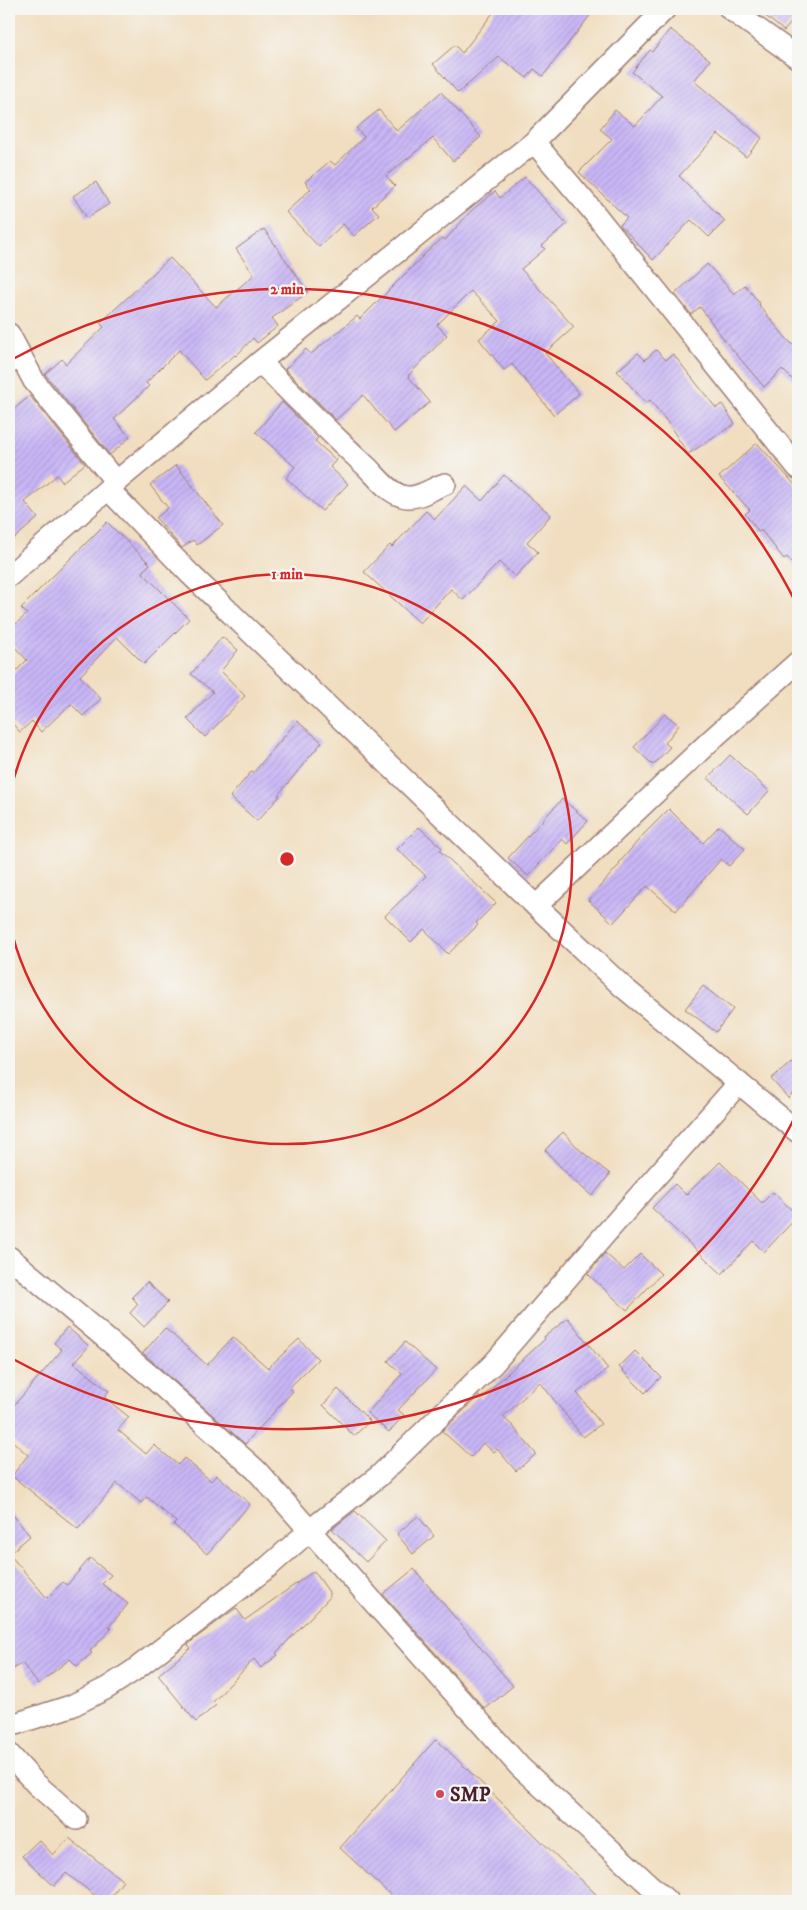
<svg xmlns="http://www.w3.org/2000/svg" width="807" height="1910" viewBox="0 0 807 1910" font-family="'IM FELL DW Pica',serif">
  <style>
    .building { fill: url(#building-hatch) }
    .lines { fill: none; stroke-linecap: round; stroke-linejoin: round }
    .service-casing { stroke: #9e7e76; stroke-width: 12 }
    .minor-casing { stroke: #9e7e76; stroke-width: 24 }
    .service { stroke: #fff; stroke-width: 10 }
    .minor { stroke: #fff; stroke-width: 21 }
    .ring { fill: none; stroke: #d62828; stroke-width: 2.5 }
    .poi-dot { fill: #d1495b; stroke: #f6f6f2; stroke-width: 2 }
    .labels { text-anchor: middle; stroke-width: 4.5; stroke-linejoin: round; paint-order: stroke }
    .poi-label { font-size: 20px; font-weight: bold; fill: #4a1f2b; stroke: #f6f6f2; text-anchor: start }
    .centre { fill: #d62828; stroke: #f6f6f2; stroke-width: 2.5 }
    .ring-label { font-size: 15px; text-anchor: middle; font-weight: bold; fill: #d62828; stroke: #f6f6f2; stroke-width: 4.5; stroke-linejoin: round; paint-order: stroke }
  </style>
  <defs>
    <pattern id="building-hatch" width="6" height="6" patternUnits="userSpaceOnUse" patternTransform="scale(1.25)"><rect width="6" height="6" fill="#c8b6f6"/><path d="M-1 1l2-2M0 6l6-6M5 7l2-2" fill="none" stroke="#ad9cd3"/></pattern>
  </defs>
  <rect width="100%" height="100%" fill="#f6f6f2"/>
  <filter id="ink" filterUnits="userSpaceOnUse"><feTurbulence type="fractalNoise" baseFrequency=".02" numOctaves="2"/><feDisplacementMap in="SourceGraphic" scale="10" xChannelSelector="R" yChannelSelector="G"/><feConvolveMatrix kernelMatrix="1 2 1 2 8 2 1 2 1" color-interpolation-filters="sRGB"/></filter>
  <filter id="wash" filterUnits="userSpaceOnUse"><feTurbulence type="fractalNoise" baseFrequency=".0096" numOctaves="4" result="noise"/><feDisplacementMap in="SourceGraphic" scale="20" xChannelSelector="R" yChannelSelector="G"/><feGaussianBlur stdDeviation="1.12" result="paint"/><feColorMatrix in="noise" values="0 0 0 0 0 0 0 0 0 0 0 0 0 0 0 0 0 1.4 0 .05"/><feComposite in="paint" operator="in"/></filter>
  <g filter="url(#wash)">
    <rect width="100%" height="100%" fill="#f1dec0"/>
    <g id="blocks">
      <g class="building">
        <path d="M496,9H595L543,76L534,69L527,78L499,57L458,93L433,64L455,45L462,53Z"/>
        <path d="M757,9H798V14L784,31Z"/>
        <path d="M670,29L710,60L694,81L762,138L746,157L718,134L679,176L725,221L709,237L691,220L653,260L620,225L627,218L579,172L612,139L600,129L615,110L635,126L662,96L632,72L650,50L652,52Z"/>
        <path d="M441,92L481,137L453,161L433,138L386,176L395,186L372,207L379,214L354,236L343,224L319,247L286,212L311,189L305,182L330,161L335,165L364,137L356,128L379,110L397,131Z"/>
        <path d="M525,177L567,224L542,246L545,249L521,269L574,327L545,353L579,394L554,415L512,364L504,370L479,339L500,321L471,291L437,325L447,335L408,376L430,402L394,432L363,395L336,420L285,369L306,349L311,354L357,316L360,319L429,250L443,238L445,240L471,211L495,191L500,198Z"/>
        <path d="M96,182L109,204L87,218L73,196Z"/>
        <path d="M264,229L308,292L272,318L278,326L257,343L253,338L236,356L235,355L205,380L179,350L146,383L149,386L114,419L130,437L110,455L45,374L62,359L66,364L104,327L100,323L170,258L216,307L254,275L236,249Z"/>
        <path d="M707,264L734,294L745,285L760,304L759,305L786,338L798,350V385L782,369L764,387L726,342L700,307L691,314L675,294Z"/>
        <path d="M656,350L666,360L673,354L716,408L722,404L735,424L688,454L668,423L650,400L646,403L617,371L638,353L645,360Z"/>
        <path d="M30,396L85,464L62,482L57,475L25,502L38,518L9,543V413Z"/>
        <path d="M282,402L318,438L315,441L336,460L330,467L348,484L322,511L286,478L295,467L256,432Z"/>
        <path d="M757,443L798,488V570L787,557L784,559L761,530L759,532L745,514L750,510L719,477Z"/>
        <path d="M176,465L223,525L197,545L193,540L182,548L156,518L168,508L150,485Z"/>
        <path d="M504,475L551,515L527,542L538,552L515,577L499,562L463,600L451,589L420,623L364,572L390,545L392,547L426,511L435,519L466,486L482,501Z"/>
        <path d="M107,522L150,564L142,572L189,619L144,664L117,637L80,676L101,699L83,716L71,704L41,732L32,721L20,732L9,720V678L27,660L9,641V630L27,614L21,608Z"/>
        <path d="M222,637L238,650L221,671L245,696L205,737L187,719L213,692L191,674Z"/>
        <path d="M665,714L679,725L665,743L670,747L653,765L634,747Z"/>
        <path d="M297,721L322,742L278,795L280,796L257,821L230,797L251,772L253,773Z"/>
        <path d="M730,755L769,791L748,814L708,778Z"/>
        <path d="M562,799L588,821L567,844L562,839L528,876L508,858Z"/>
        <path d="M669,809L703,843L719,826L745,849L729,866L721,859L676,911L647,886L613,923L588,900L620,864L619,863L643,835Z"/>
        <path d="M419,827L442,848L440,851L496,903L476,923L478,925L448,954L424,929L411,942L385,916L426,876L397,849Z"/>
        <path d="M703,986L733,1009L716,1032L685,1009Z"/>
        <path d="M798,1055V1088L788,1098L771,1079Z"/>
        <path d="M563,1132L581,1151L610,1174L592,1196L573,1180L545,1150Z"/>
        <path d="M720,1162L762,1203L773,1192L798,1216L764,1252L753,1241L722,1274L652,1208L675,1184L686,1195Z"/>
        <path d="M605,1253L624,1270L640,1254L661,1274L627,1310L588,1274Z"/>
        <path d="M147,1282L168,1302L144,1327L130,1313L138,1304L132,1297Z"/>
        <path d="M568,1318L608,1369L577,1393L601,1424L583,1437L540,1382L503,1417L515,1428V1429L536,1454L516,1471L497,1449L494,1452L483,1443L471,1457L442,1431L479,1396L481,1398L545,1339L544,1337Z"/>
        <path d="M67,1327L89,1346L74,1363L109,1391L104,1397L129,1417L118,1430L146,1454L154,1445L178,1465L184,1458L211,1481L217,1475L250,1504L207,1554L174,1525L176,1522L147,1497L141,1503L117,1483L78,1529L12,1476L28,1455L9,1438V1411L62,1350L54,1343Z"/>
        <path d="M165,1328L207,1365L233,1337L268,1368L299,1339L318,1359L289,1388L293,1391L245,1444L143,1353Z"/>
        <path d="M405,1342L436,1370L398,1410L404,1415L389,1432L367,1413L402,1374L388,1361Z"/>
        <path d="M635,1351L661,1377L645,1393L619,1367Z"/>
        <path d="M338,1389L370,1421L354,1436L323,1405Z"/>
        <path d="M9,1510L30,1536L9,1554L47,1598L63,1582L67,1585L90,1558L111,1575L102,1584L128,1604L109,1627L111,1629L90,1651L92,1653L77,1666L70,1659L38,1684L22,1663L9,1672Z"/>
        <path d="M355,1511L386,1541L366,1562L332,1529Z"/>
        <path d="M418,1516L434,1536L413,1554L397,1534Z"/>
        <path d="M414,1569L513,1686L485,1709L383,1594Z"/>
        <path d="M314,1571L329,1592V1598L276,1653L278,1655L261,1668L254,1659L213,1702L216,1705L196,1722L158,1675L191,1648L188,1645L193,1640L236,1608L245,1620Z"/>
        <path d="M436,1739L603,1901H397L340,1848Z"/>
        <path d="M69,1838L123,1881L107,1901H102L66,1873L54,1886L22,1856L39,1840L53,1855Z"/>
      </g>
    </g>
  </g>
  <g filter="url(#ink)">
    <use href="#blocks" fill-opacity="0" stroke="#9e7e76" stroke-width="1"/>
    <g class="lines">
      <g class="service-casing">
        <path id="service" d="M9,370L23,360"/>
      </g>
      <g class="minor-casing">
        <g id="minor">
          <path d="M730,9L798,58"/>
          <path d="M534,142L591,209L798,468"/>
          <path d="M9,334L34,381L116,482"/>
          <path d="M260,362C295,397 330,433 367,467C377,477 388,492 402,496C416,501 432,488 445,484"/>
          <path d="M108,489L190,574L536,906L623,987L798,1132"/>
          <path d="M9,576L116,482L260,362L534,142L665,9"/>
          <path d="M536,906L710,741L798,662"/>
          <path d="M9,1257L154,1379L256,1470L520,1767L667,1901"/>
          <path d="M9,1726L71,1706L107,1688L133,1671L268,1567L309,1531L379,1476L494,1363L607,1232L739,1083"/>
          <path d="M9,1754L36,1784L76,1819"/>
        </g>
      </g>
      <use href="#service" class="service"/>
      <use href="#minor" class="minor"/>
    </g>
  </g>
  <g class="ring">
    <path d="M9 797A285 285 0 1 1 9 921"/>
    <path d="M797 1113A570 570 0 0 1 11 1358M11 360A570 570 0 0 1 797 605"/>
  </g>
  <circle class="poi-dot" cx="440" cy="1794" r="5"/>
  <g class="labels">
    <g class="poi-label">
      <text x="450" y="1801">SMP</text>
    </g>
  </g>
  <circle cx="287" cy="859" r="8" class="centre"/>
  <g class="ring-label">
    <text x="287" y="294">2 min</text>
    <text x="287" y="579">1 min</text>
  </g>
  <rect width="807" height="1910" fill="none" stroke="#f6f6f2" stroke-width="30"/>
</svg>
